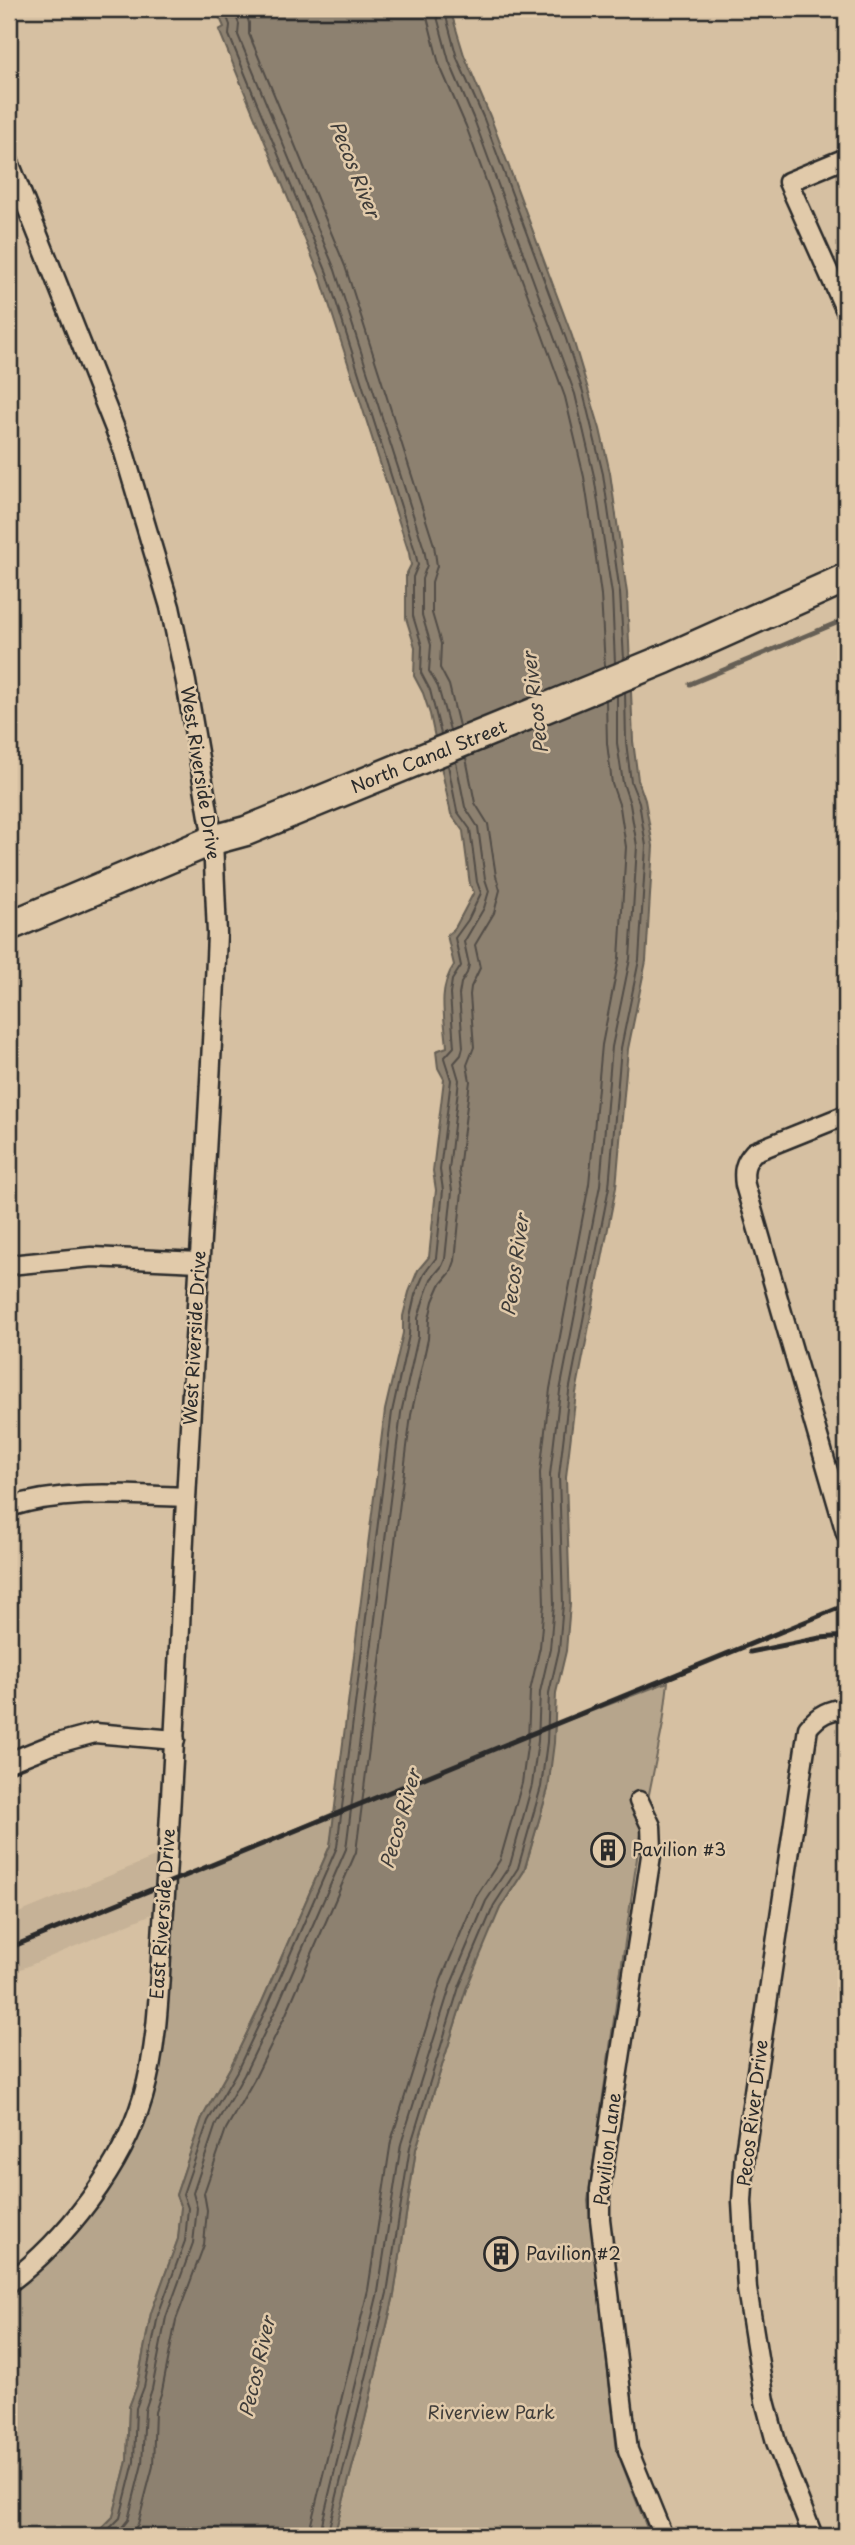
<svg xmlns="http://www.w3.org/2000/svg" width="855" height="2545" viewBox="0 0 855 2545" font-family="'Playpen Sans',sans-serif">
  <style>
    .built { fill: #c6b297 }
    .green { fill: #b6a58c; stroke: #70685c; stroke-width: 2 }
    .water { fill: #8d8170; stroke: #665f54; stroke-width: 2 }
    .lines { fill: none; stroke-linecap: round; stroke-linejoin: round }
    .shore { stroke: #524d47; stroke-width: 2 }
    .stream { stroke: #665f54; stroke-width: 5 }
    .street-casing { stroke: #2b2b2b; stroke-width: 23 }
    .primary-casing { stroke: #2b2b2b; stroke-width: 33 }
    .street { stroke: #e1caaa; stroke-width: 18 }
    .primary { stroke: #e1caaa; stroke-width: 28 }
    .rail { stroke: #2b2b2b; stroke-width: 5 }
    .labels { text-anchor: middle; stroke-width: 5; stroke-linejoin: round; paint-order: stroke }
    .street-label { font-size: 18px; fill: #2b2b2b; stroke: #e1caaa }
    .poi-label { font-size: 18px; fill: #2b2b2b; stroke: #e1caaa; text-anchor: start }
    .park-label { font-size: 18px; fill: #403d3a; stroke: #e1caaa }
    .water-label { font-size: 19px; font-style: italic; fill: #3f3c39; stroke: #e1caaa }
  </style>
  <rect width="100%" height="100%" fill="#d6c0a2"/>
  <filter id="ink" filterUnits="userSpaceOnUse"><feTurbulence type="fractalNoise" baseFrequency=".0143" numOctaves="2"/><feDisplacementMap in="SourceGraphic" scale="14" xChannelSelector="R" yChannelSelector="G"/><feConvolveMatrix kernelMatrix="1 2 1 2 8 2 1 2 1" color-interpolation-filters="sRGB"/></filter>
  <g filter="url(#ink)">
    <path class="built" d="M167,1852L164,1909L9,1974V1917Z"/>
    <g class="green">
      <path d="M668,1682L663,1724L639,1844L588,2201L617,2451L650,2536H334L365,2419L394,2295L416,2149L466,1989L483,1943L500,1908L524,1871L548,1789L555,1725Z"/>
      <path d="M336,1812L330,1846L262,2002L230,2068L202,2118L176,2195L181,2208L178,2239L151,2313L137,2386L129,2407L127,2461L113,2517L94,2536H9V2283L69,2227L142,2100L166,1884Z"/>
    </g>
    <path class="water" d="M216,9H450L464,55L490,116L572,336L600,429L610,473L627,593L633,741L638,780L645,800L653,846L646,961L628,1049L616,1187L576,1393L566,1477L570,1604L566,1651L556,1693L554,1743L548,1789L524,1871L500,1908L466,1989L416,2149L394,2295L365,2419L334,2536H94L113,2517L127,2461L129,2407L137,2386L151,2313L178,2239L181,2208L176,2195L202,2118L230,2068L262,2002L330,1846L385,1410L403,1333V1316L409,1292L418,1270L429,1257L436,1190L433,1171L444,1079L438,1068L436,1051L447,1047C445,1020 437,989 454,965L447,935L455,928L474,892L470,885L463,831L451,814L430,714L423,693L414,676L415,647L406,618V575L411,565L409,553L320,276L219,30L224,27Z"/>
    <g class="lines">
      <g class="shore">
        <path d="M224,9L230,25L229,35L327,273L415,551L418,565L413,577V616L422,646L421,673L430,690L441,734"/>
        <path d="M233,9L239,24L238,35L335,270L424,549L427,565L422,579V615L431,645L429,671L438,687L450,730"/>
        <path d="M245,9L249,23V34L345,266L434,545L437,566L432,582V613L441,644L440,668L449,685L459,726"/>
        <path d="M425,9L439,64L466,126L565,397L584,477L593,536L601,595L605,667"/>
        <path d="M435,9L449,61L475,122L575,394L594,476L612,594L615,663"/>
        <path d="M444,9L457,58L484,119L566,339L583,392L603,474L620,593L624,659"/>
        <path d="M102,2536L120,2518L134,2462L136,2408L144,2387L158,2315L185,2241L188,2208L183,2194L208,2121L237,2071L268,2005L337,1847L392,1412L409,1335L410,1317L415,1295L424,1274L436,1258L443,1190L440,1170L451,1080L444,1058L454,1047L450,994L452,980L461,966L455,938L468,920L481,893L477,882L470,829L457,811L448,765"/>
        <path d="M115,2536L128,2520L142,2464L145,2410L152,2389L166,2317L193,2243L197,2208L193,2193L216,2124L244,2075L276,2009L346,1849L401,1413L418,1337V1318L424,1298L431,1279L442,1266L445,1259L452,1191L449,1170L459,1080L454,1063L461,1055L463,1047L459,995L461,983L467,973L469,965L464,942L484,908L489,891L485,879L478,827L465,807L456,762"/>
        <path d="M130,2536L138,2524L153,2466L155,2412L162,2391L176,2320L204,2245L207,2210L204,2193L226,2129L254,2080L286,2014L356,1852L411,1415L428,1339L429,1319L433,1301L440,1285L451,1272L455,1261L462,1191L459,1170L470,1081L467,1065L474,1047L470,995L471,987L480,968L475,945L494,913L500,890L496,876L488,824L475,803L466,758"/>
        <path d="M308,2536L368,2290L391,2141L441,1980L476,1897L500,1860L522,1783L528,1740L530,1691L540,1647L544,1604L540,1473L550,1389L589,1184L602,1045L619,958L626,847L620,807L612,784L607,743L606,700"/>
        <path d="M319,2536L378,2292L401,2144L451,1984L486,1901L510,1865L532,1785L538,1741L540,1692L550,1649L554,1604L550,1475L560,1391L600,1185L612,1047L630,959L637,846L630,804L623,783L617,743V696"/>
        <path d="M327,2536L387,2293L410,2147L459,1987L494,1905L518,1868L541,1787L547,1742L549,1693L559,1650L563,1604L559,1476L569,1392L609,1187L621,1048L639,960L646,846L639,802L631,782L626,742L625,692"/>
      </g>
      <path class="stream" d="M690,684L846,619"/>
      <g class="street-casing">
        <g id="street">
          <path d="M846,158L788,182L846,311"/>
          <path d="M9,162L123,449L170,607L186,682L213,840L217,934C208,1165 189,1397 180,1628C175,1727 170,1825 163,1923C159,1981 159,2042 143,2097C122,2168 66,2239 9,2283"/>
          <path d="M846,1115L754,1152C744,1163 743,1171 745,1185L846,1533"/>
          <path d="M9,1265L92,1257L199,1262"/>
          <path d="M9,1507C66,1489 126,1495 185,1497"/>
          <path d="M9,1762L51,1745L95,1733L175,1740"/>
          <path d="M639,1801L651,1826L652,1849L600,2189V2219L628,2450L663,2536"/>
          <path d="M813,2536L776,2442L765,2401L747,2289L742,2202L745,2153L756,2078L808,1728C819,1714 829,1710 846,1708"/>
        </g>
      </g>
      <g class="primary-casing">
        <path id="primary" d="M9,926L213,840L246,831L665,659L846,578"/>
      </g>
      <use href="#street" class="street"/>
      <use href="#primary" class="primary"/>
      <g class="rail">
        <path d="M750,1652L820,1638L846,1636"/>
        <path d="M9,1948L846,1605"/>
      </g>
    </g>
  </g>
  <defs>
    <g id="building-ring" transform="scale(1.75)"><circle r="9.5" fill="#e1caaa" stroke="#2b2b2b" stroke-width="1.5"/><path d="M-4-6H4V6H1V3H-1V6H-4ZM-2.5-4.3h1.7v1.8h-1.7ZM.8-4.3h1.7v1.8H.8ZM-2.5-1h1.7V.8h-1.7ZM.8-1h1.7V.8H.8Z" fill="#2b2b2b"/></g>
  </defs>
  <g fill-rule="evenodd">
    <use href="#building-ring" x="608" y="1850"/>
    <use href="#building-ring" x="501" y="2254"/>
  </g>
  <g class="labels">
    <g class="street-label">
      <text transform="translate(429 757) rotate(-22)" y="6">North Canal Street</text>
      <text transform="translate(200 773) rotate(81)" y="6">West Riverside Drive</text>
      <text transform="translate(195 1338) rotate(-87)" y="6">West Riverside Drive</text>
      <text transform="translate(163 1914) rotate(-86)" y="6">East Riverside Drive</text>
      <text transform="translate(753 2113) rotate(-83)" y="6">Pecos River Drive</text>
      <text transform="translate(608 2149) rotate(-83)" y="6">Pavilion Lane</text>
    </g>
    <g class="poi-label">
      <text x="632" y="1856">Pavilion #3</text>
      <text x="526" y="2260">Pavilion #2</text>
    </g>
    <g class="park-label">
      <text x="491" y="2419">Riverview Park</text>
    </g>
    <g class="water-label">
      <text transform="translate(355 169) rotate(68)" y="7">Pecos River</text>
      <text transform="translate(535 703) rotate(-97)" y="7">Pecos River</text>
      <text transform="translate(515 1265) rotate(-82)" y="7">Pecos River</text>
      <text transform="translate(400 1819) rotate(-74)" y="7">Pecos River</text>
      <text transform="translate(257 2367) rotate(-77)" y="7">Pecos River</text>
    </g>
  </g>
  <rect width="855" height="2545" fill="none" stroke="#e1caaa" stroke-width="35"/>
  <rect x="18" y="18" width="820" height="2510" fill="none" stroke="#2b2b2b" stroke-width="2.5" filter="url(#ink)"/>
</svg>
